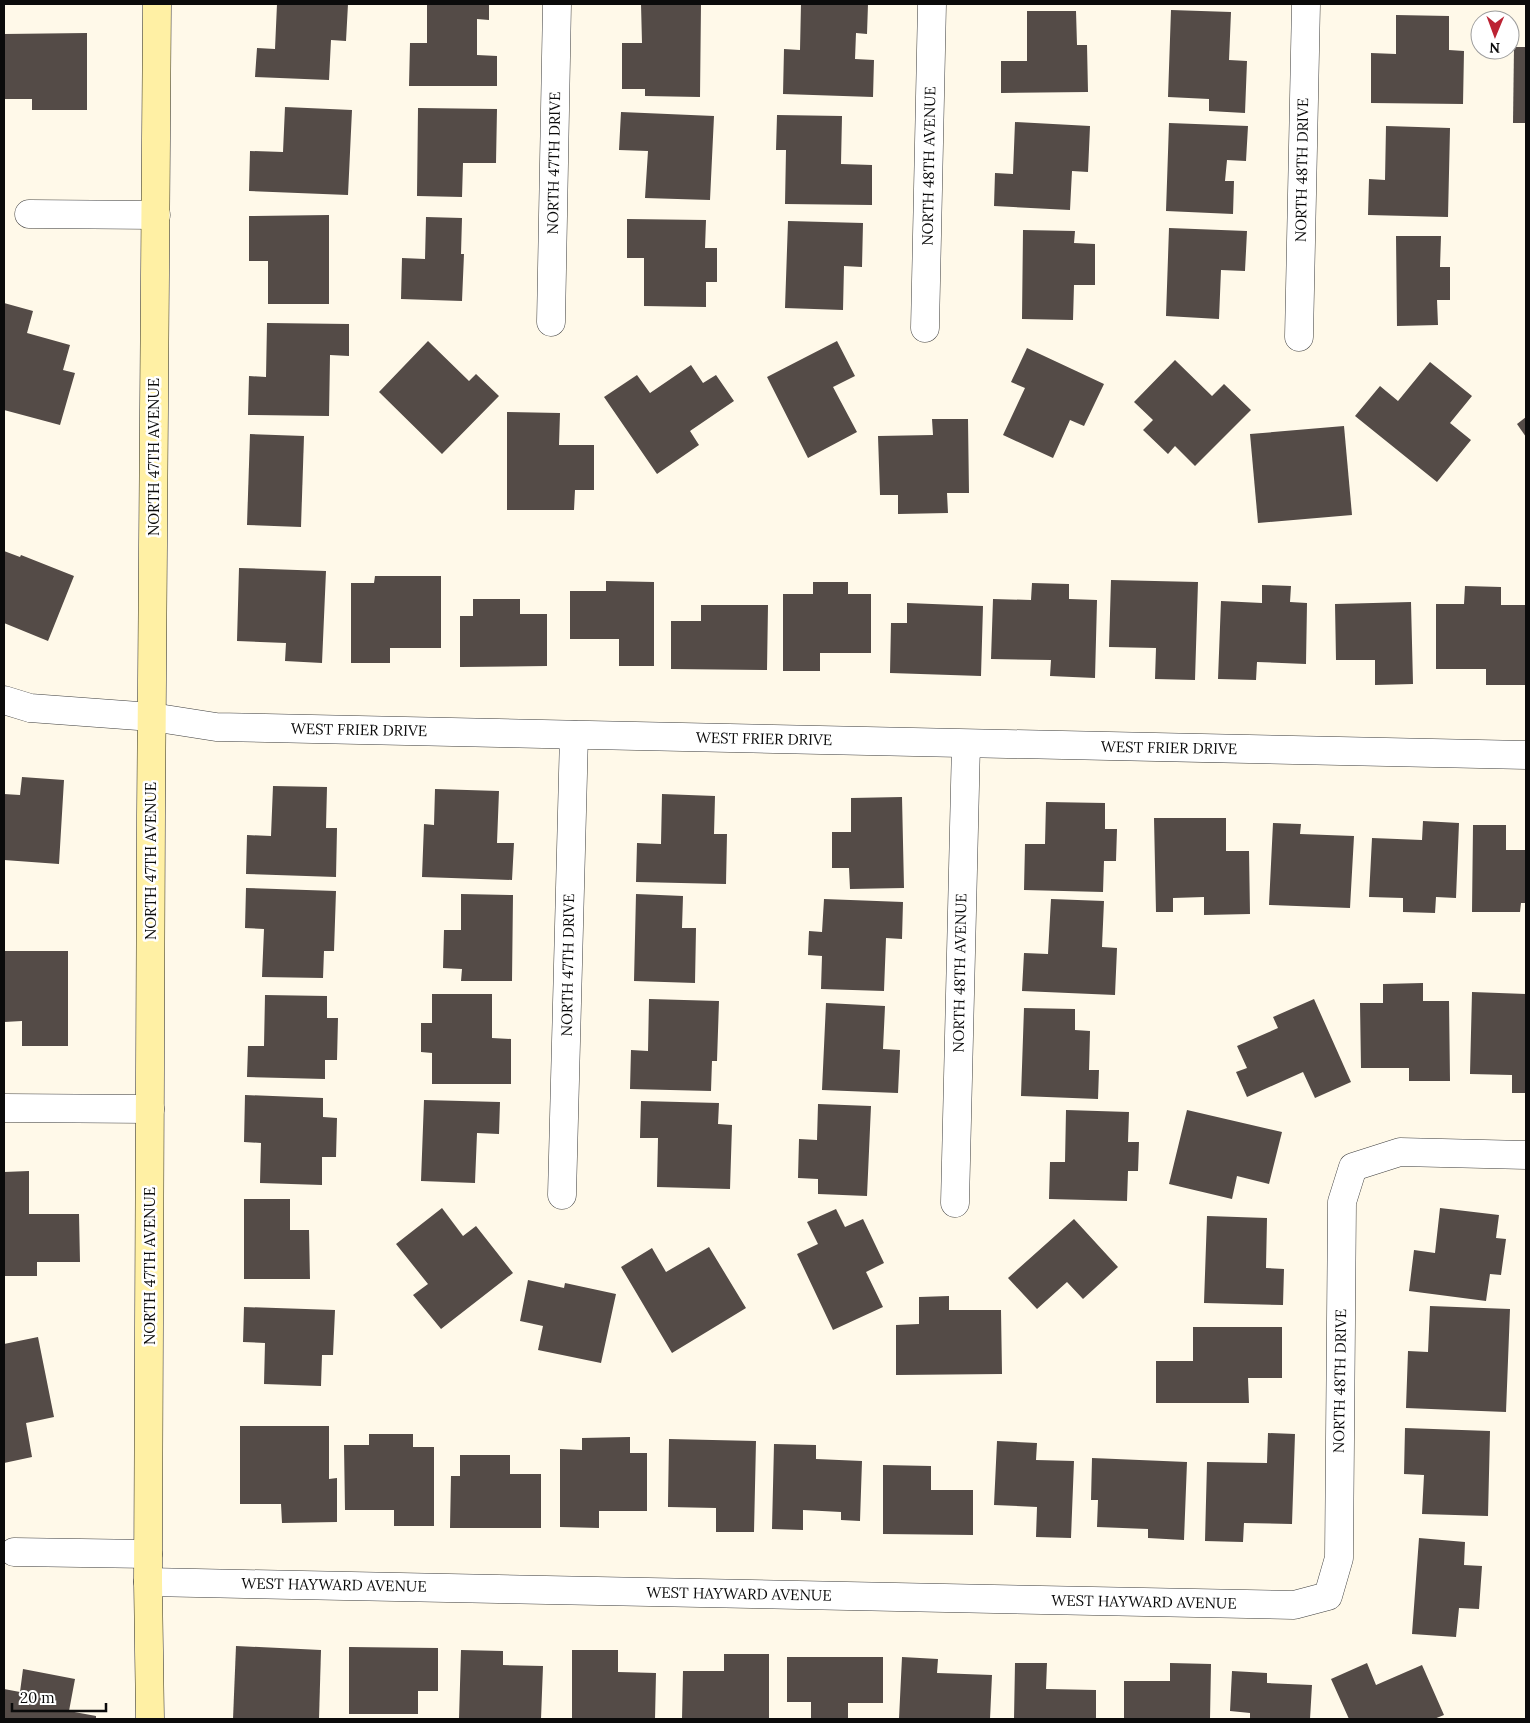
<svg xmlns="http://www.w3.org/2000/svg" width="1530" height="1723" viewBox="0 0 1530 1723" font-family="Lora,serif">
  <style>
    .building { fill: #544b47 }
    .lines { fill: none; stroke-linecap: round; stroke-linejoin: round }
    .street-casing { stroke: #3e3e3e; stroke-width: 29 }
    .secondary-casing { stroke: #2d2d2d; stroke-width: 29 }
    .street { stroke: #fff; stroke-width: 28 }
    .secondary { stroke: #fff0a4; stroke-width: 28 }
    .labels { text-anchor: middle; stroke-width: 5; stroke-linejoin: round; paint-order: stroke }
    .street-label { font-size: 15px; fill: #0b0b0b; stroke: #fff }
  </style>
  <rect width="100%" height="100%" fill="#fff9e9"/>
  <g class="building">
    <path d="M277,4H348L346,41L331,40L329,80L255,77L257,48L275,49Z"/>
    <path d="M427,4H489V20L477,19V55L497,56V86H409L410,43H427Z"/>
    <path d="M641,4H701L700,97L645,96V89H622V43H642Z"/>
    <path d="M801,4H868L867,34L856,33L855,59L874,60L873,97L783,94L784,49L800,50Z"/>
    <path d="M1171,10L1231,12L1229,60L1247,61L1245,113L1209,111V99L1168,97Z"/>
    <path d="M1027,11H1076L1077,45H1087L1088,92L1001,93V61H1027Z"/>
    <path d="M1396,15L1449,16V50L1464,51L1463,104L1371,103V53L1396,54Z"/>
    <path d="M87,33V110H32V99H4V34Z"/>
    <path d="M1514,47H1526V123H1513Z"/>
    <path d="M285,107L352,110L348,195L249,191L250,151L283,152Z"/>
    <path d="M418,108L497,109L496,163H463L462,197L417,196Z"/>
    <path d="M621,112L714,116L710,200L645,198L648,151L619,150Z"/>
    <path d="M777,115L842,116L841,164L872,165V205L785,204L786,150H776Z"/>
    <path d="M1015,122L1090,126L1088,172L1072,171L1070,210L994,206L995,173L1013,174Z"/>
    <path d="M1169,123L1248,126L1246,161L1227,160L1225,181H1234L1233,214L1166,211Z"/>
    <path d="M1386,126L1450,128L1448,217L1368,215L1369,179L1385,180Z"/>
    <path d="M329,215V304H268V261H249V216Z"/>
    <path d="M426,217L462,218L461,254H464L462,301L401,299L402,258L425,259Z"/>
    <path d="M627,219L706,220L705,248H717V282H706V307L644,306V258H627Z"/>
    <path d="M788,221L863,223L862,267L844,266L843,310L785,308Z"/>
    <path d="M1169,228L1247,231L1245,271L1221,270L1219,319L1166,316Z"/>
    <path d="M1023,230L1075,231L1074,243L1095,244V285H1074L1073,320L1022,319Z"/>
    <path d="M1396,236H1441L1440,267H1450V300H1437L1438,325L1397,326Z"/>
    <path d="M4,303L33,311L27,333L70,345L63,370L75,373L60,425L4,410Z"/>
    <path d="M267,323L349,324V356L330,355L329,416L248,415L249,376L266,377Z"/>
    <path d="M428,341L469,381L476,374L499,396L442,454L379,392Z"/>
    <path d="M837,341L855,376L833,387L857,432L808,458L767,377Z"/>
    <path d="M1027,348L1104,384L1084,426L1070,420L1053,458L1003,435L1025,388L1011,382Z"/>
    <path d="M1175,360L1212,396L1224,384L1251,410L1195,466L1175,446L1168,454L1143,430L1153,420L1134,402Z"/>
    <path d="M1430,362L1472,396L1450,423L1471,440L1437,482L1355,416L1380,386L1398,401Z"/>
    <path d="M691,365L703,383L716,375L734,401L690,431L699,445L657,474L604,397L637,375L650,393Z"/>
    <path d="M507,412L560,413L559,445H594V490H575L574,510H507Z"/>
    <path d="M1526,417V437L1517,424Z"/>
    <path d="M932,419H968L969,493H947L948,513L898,514V495H880L878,436L933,435Z"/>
    <path d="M1344,426L1352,515L1258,523L1250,434Z"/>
    <path d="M250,434L304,436L301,527L247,525Z"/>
    <path d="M4,551L20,557L21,555L74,576L48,641L4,623Z"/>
    <path d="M239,568L326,571L322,663L285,661L286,643L237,641Z"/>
    <path d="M375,576H441V648H390V663H351V583H374Z"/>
    <path d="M1111,580L1198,582L1195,680L1155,679L1156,648L1109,647Z"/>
    <path d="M606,581L654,582V666H619V639H570V591H606Z"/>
    <path d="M813,582H848V594H871V653H820V671H783V594H813Z"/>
    <path d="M1032,583L1069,584V599L1097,600L1095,678L1050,676L1051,660L991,659L993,599L1031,600Z"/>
    <path d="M1262,585L1291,586L1290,602L1307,603L1306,664L1257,662L1256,680L1218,679L1221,601L1262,603Z"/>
    <path d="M1465,586L1501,587V605H1526V685H1486V669H1436V604H1464Z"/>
    <path d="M473,599H520V614H547V666L460,667V616H473Z"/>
    <path d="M1411,602L1413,684L1375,685V660H1336L1335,604Z"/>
    <path d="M907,603L983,606L981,676L890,673L891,623H907Z"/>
    <path d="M701,605H768L767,670L671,669V621H701Z"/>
    <path d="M22,777L64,780L59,864L4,860V794L20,795Z"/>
    <path d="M273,786L327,787L326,828H337L336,877L246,874L247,835L271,836Z"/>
    <path d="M435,789L499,791L497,843H514L512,880L422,877L424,824L434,825Z"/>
    <path d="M662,794L715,796L714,834H727L726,884L636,882L637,843L661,844Z"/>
    <path d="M902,797L904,888L850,889L849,868H832V832H851V798Z"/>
    <path d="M1046,802L1105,803V829H1117L1116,861H1104L1103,892L1024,890L1025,844H1045Z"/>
    <path d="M1154,818H1226V851H1249L1250,914L1204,915V897L1173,898V912H1156Z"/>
    <path d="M1423,821L1459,823L1456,898L1436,897L1435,913L1403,912V898L1369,897L1372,838L1422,840Z"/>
    <path d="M1273,823L1301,824L1300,834L1354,836L1350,908L1269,905Z"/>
    <path d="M1473,825H1506V850H1526V903H1521L1520,912H1472Z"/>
    <path d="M246,888L336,891L334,951H324L323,978L262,977L264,929L245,928Z"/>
    <path d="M461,894L513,895L512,981H461L462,969L443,968L444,930H461Z"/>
    <path d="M636,894L683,896L682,928H696L695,983L634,981Z"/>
    <path d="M824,899L903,902L902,939L886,938L884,991L821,989L822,956L808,955L809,931L822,932Z"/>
    <path d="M1051,899L1104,901L1102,947L1117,948L1115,995L1022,991L1024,953L1048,954Z"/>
    <path d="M4,951H68V1046H22V1021L4,1022Z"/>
    <path d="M1423,983V1001H1449L1450,1081H1409V1068H1361L1360,1003H1383V984Z"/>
    <path d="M1472,992L1526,994V1093H1512V1075L1470,1074Z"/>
    <path d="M432,994H492V1038L511,1039V1084H432V1053L421,1052V1023H432Z"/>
    <path d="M265,995L327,996V1018H338L337,1060H325V1079L247,1077L248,1046H264Z"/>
    <path d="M649,999L719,1001L717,1061H712L711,1091L630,1089L631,1050L648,1051Z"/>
    <path d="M1314,999L1351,1082L1315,1098L1303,1072L1247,1097L1236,1072L1247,1068L1237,1046L1278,1028L1273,1017Z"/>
    <path d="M826,1003L885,1006L883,1049L900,1050L898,1093L822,1090Z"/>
    <path d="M1024,1008L1075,1009V1030L1090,1031L1089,1070H1099L1098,1099L1021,1096Z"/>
    <path d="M245,1095L323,1098V1117L337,1118L336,1157H322V1185L260,1183L261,1143L244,1142Z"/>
    <path d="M424,1100L500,1102L499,1134L477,1133L475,1183L421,1181Z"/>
    <path d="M641,1101L719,1103L718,1124L732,1125L730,1189L657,1187L658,1138H640Z"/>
    <path d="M818,1104L871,1106L867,1196L818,1194V1179L798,1178L799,1139L817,1140Z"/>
    <path d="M1066,1110L1129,1112L1128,1142H1139L1138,1171H1128L1127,1201L1049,1199L1050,1162H1065Z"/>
    <path d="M1187,1110L1282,1132L1269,1184L1237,1176L1232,1199L1169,1184Z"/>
    <path d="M29,1171V1214H79L80,1262H37V1276H4V1172Z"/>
    <path d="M244,1199H290V1230H309L310,1279H244Z"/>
    <path d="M442,1208L463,1236L476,1226L513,1273L441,1329L413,1295L428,1284L396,1244Z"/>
    <path d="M1440,1208L1499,1215L1496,1238L1506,1239L1501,1275L1490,1274L1486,1301L1409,1291L1414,1250L1435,1253Z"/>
    <path d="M836,1209L845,1227L863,1219L884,1263L866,1272L883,1307L833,1330L797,1254L818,1244L807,1222Z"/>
    <path d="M1207,1216L1267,1218L1266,1268L1284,1269L1283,1305L1204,1303Z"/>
    <path d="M1074,1219L1118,1267L1083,1299L1067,1282L1037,1309L1008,1278Z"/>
    <path d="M709,1247L746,1308L672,1353L621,1267L652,1248L666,1272Z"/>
    <path d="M528,1280L564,1288L565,1283L616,1294L601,1363L538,1350L543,1326L520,1321Z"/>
    <path d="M949,1296V1310H1001L1002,1374L896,1375V1325L919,1324V1297Z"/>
    <path d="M1430,1306L1510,1309L1506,1412L1406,1408L1408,1351L1428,1352Z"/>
    <path d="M244,1307L335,1310L333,1355H322L321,1386L264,1384L265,1343L243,1342Z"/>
    <path d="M1193,1327H1282V1378H1248L1249,1403H1156V1361H1193Z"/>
    <path d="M38,1337L54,1417L26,1423L32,1457L4,1463V1344Z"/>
    <path d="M240,1426H329V1479L337,1478V1522L282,1523L281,1504H240Z"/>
    <path d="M1405,1428L1490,1431L1488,1516L1422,1514L1424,1475L1404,1474Z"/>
    <path d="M1268,1433L1295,1434L1292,1524L1244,1523L1243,1542L1205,1541L1207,1462L1267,1463Z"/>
    <path d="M369,1434H413V1447H434V1526H394V1510H345L344,1445H369Z"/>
    <path d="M630,1437V1453H647V1511H599V1528L560,1527V1449L582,1450V1438Z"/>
    <path d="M669,1439L756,1441L754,1532H716V1508L668,1507Z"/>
    <path d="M997,1441L1037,1443L1036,1460L1074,1461L1071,1538L1036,1537L1037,1507L994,1505Z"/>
    <path d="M774,1444L816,1445V1459L862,1461L860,1521L841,1520V1512L803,1510V1530L772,1529Z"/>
    <path d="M460,1455H510V1474H541V1528H450L451,1476H460Z"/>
    <path d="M1092,1458L1187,1462L1184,1540L1148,1538V1529L1097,1527L1098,1500H1091Z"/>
    <path d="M883,1465L931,1466V1490H973V1535L883,1534Z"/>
    <path d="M1419,1538L1465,1542L1464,1565L1482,1566L1479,1609L1459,1608L1456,1637L1412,1634Z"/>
    <path d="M236,1646L321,1650L319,1719H233Z"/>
    <path d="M349,1647L438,1648V1691H418V1714H349Z"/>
    <path d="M461,1650L503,1651V1665L543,1666L541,1719H459Z"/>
    <path d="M572,1650H618V1672L656,1673L655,1719H572Z"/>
    <path d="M724,1654H769V1719H682L683,1671H724Z"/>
    <path d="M787,1657H883V1703H848V1719H811V1702H787Z"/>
    <path d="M902,1657L938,1659L937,1673L992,1675L990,1719H899Z"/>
    <path d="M1015,1663H1047L1046,1689L1096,1690V1719H1014Z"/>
    <path d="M1170,1663L1211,1664L1210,1719H1124V1681H1170Z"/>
    <path d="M1367,1663L1376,1685L1422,1665L1444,1715L1434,1719H1349L1331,1679Z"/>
    <path d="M23,1669L75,1679L69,1711L96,1716V1719H4V1689L20,1692Z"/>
    <path d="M1232,1671L1267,1673V1683L1312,1685L1310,1719H1250V1713L1230,1711Z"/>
  </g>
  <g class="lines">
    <g class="street-casing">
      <g id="street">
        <path d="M29,214L156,215"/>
        <path d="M551,322L557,4"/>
        <path d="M925,328L932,4"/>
        <path d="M1299,337L1306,4"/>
        <path d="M4,700L30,708L152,717L216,727L1526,755"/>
        <path d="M4,1108L150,1109"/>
        <path d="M562,1195L574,735"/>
        <path d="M955,1203L966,744"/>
        <path d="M14,1552L148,1554"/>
        <path d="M148,1582L1294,1605L1328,1596L1339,1558L1342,1202L1353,1167L1400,1152L1526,1155"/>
      </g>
    </g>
    <g class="secondary-casing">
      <path id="secondary" d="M150,1719L148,1582L151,816L157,4"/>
    </g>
    <use href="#street" class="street"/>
    <use href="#secondary" class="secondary"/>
  </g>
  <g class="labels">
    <g class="street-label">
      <text transform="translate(554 163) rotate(-89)" y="5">NORTH 47TH DRIVE</text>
      <text transform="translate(929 166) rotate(-89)" y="5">NORTH 48TH AVENUE</text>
      <text transform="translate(1302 170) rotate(-89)" y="5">NORTH 48TH DRIVE</text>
      <text transform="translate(154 457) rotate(-90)" y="5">NORTH 47TH AVENUE</text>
      <text transform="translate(359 730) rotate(1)" y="5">WEST FRIER DRIVE</text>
      <text transform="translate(764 739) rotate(1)" y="5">WEST FRIER DRIVE</text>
      <text transform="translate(1169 748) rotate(1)" y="5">WEST FRIER DRIVE</text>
      <text transform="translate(151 861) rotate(-90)" y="5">NORTH 47TH AVENUE</text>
      <text transform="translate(568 965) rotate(-89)" y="5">NORTH 47TH DRIVE</text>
      <text transform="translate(960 973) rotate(-89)" y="5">NORTH 48TH AVENUE</text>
      <text transform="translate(150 1266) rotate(-90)" y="5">NORTH 47TH AVENUE</text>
      <text transform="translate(1340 1381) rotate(-89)" y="5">NORTH 48TH DRIVE</text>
      <text transform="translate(334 1585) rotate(1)" y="5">WEST HAYWARD AVENUE</text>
      <text transform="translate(739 1594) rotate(1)" y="5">WEST HAYWARD AVENUE</text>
      <text transform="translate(1144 1602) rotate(1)" y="5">WEST HAYWARD AVENUE</text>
    </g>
  </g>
  <rect width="1530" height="1723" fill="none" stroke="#0b0b0b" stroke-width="10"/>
  <g transform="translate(1495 35) rotate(181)"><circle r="24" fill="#ffffff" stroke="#9d9d9d"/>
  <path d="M0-4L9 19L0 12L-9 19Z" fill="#bc2333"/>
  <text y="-8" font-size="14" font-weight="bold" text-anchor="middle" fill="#0b0b0b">N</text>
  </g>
  <path d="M12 1703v8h94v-8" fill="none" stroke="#0b0b0b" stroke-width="2.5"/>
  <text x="20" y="1703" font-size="15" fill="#0b0b0b" stroke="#ffffff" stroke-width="4" paint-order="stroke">20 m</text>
</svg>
